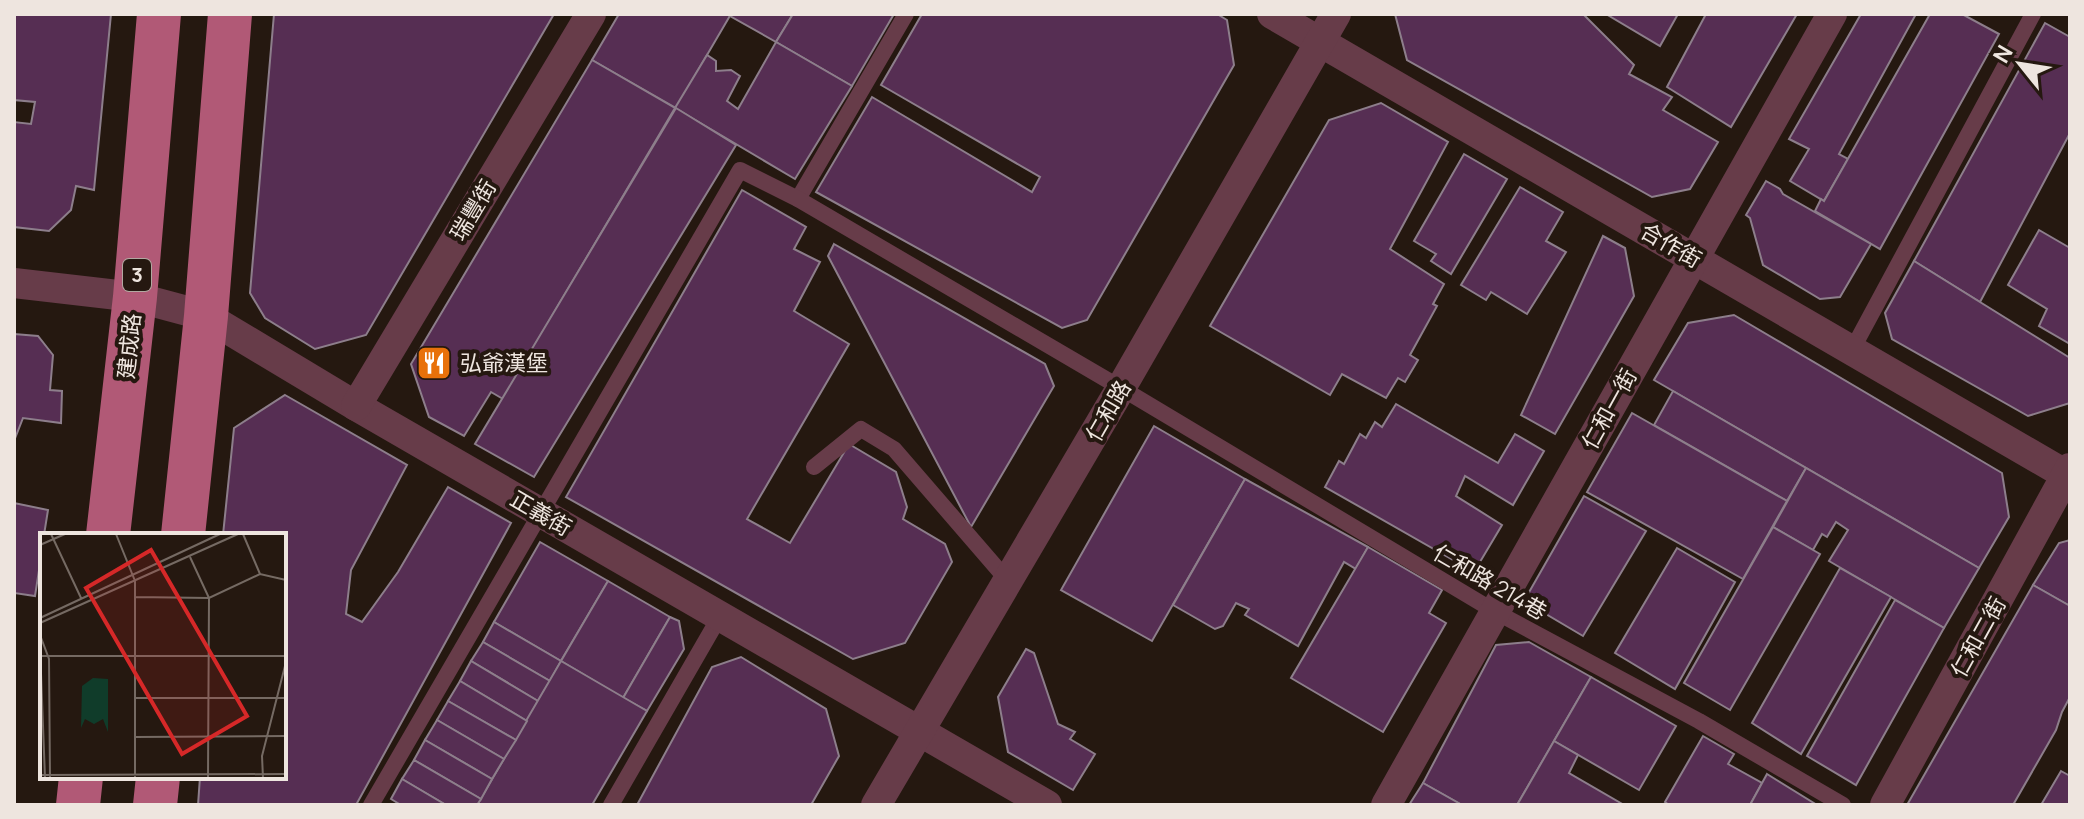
<svg xmlns="http://www.w3.org/2000/svg" width="2084" height="819" viewBox="0 0 2084 819" font-family="Manrope,'Noto Sans TC',sans-serif">
  <style>
    .building { fill: #562e53; stroke: #8d7e8b; stroke-width: 2 }
    .lines { fill: none; stroke-linecap: round; stroke-linejoin: round }
    .service { stroke: #673c49; stroke-width: 16 }
    .minor { stroke: #673c49; stroke-width: 30 }
    .primary { stroke: #b15976; stroke-width: 44 }
    .labels { text-anchor: middle; stroke-width: 8; stroke-linejoin: round; paint-order: stroke }
    .shield { fill: #251810; stroke: #b2a8a1; stroke-width: 2 }
    .shield-label { font-size: 20px; font-weight: bold; fill: #eee5df }
    .street-label { font-size: 22px; fill: #eee5df; stroke: #251810 }
    .poi-label { font-size: 22px; fill: #eee5df; stroke: #251810; text-anchor: start }
    .inset-road { fill: none; stroke: #756a63; stroke-width: 2 }
    .view { fill: #d62828; fill-opacity: 0.15; stroke: #d62828; stroke-width: 4 }
    .inset-edge { fill: none; stroke: #eee5df; stroke-width: 4 }
  </style>
  <rect width="100%" height="100%" fill="#251810"/>
  <g class="building">
    <path d="M14,14H111L94,190L76,186L71,210L49,231L14,227V122L31,124L35,102L14,100Z"/>
    <path d="M274,14H554L366,335L315,349L265,318L250,293Z"/>
    <path d="M619,14H731L676,108L592,60Z"/>
    <path d="M732,14H793L776,42L730,16Z"/>
    <path d="M793,14H894L852,86L776,42Z"/>
    <path d="M922,14H1217L1227,20L1234,65L1087,320L1062,328L816,192L872,97L1032,192L1040,177L881,85Z"/>
    <path d="M1395,14H1583L1634,65L1629,74L1672,97L1663,110L1718,142L1690,189L1652,197L1407,60Z"/>
    <path d="M1606,14H1678L1660,46Z"/>
    <path d="M1706,14H1797L1731,127L1667,87Z"/>
    <path d="M1861,14H1916L1839,154L1848,159L1824,201L1790,181L1809,149L1789,139Z"/>
    <path d="M1930,14H1962L1999,34L1880,249L1815,211L1821,199L1824,201Z"/>
    <path d="M2045,23L2070,37V133L1980,302L1914,261Z"/>
    <path d="M776,42L852,86L795,179L675,108L707,55L716,61V71L731,70L740,76L727,101L738,109Z"/>
    <path d="M592,60L675,108L503,399L491,392L464,436L429,417L411,364Z"/>
    <path d="M1381,103L1448,142L1390,249L1444,284L1433,304L1437,306L1410,355L1418,360L1405,382L1398,378L1386,398L1342,374L1330,395L1210,326L1329,120Z"/>
    <path d="M676,108L736,145L534,477L475,444Z"/>
    <path d="M1464,154L1507,179L1451,274L1431,261L1436,254L1414,241Z"/>
    <path d="M1766,181L1780,189L1783,194L1871,244L1840,297L1820,299L1763,265L1750,218L1746,215Z"/>
    <path d="M1520,187L1563,212L1546,241L1566,252L1527,314L1491,292L1486,300L1461,285Z"/>
    <path d="M742,190L806,227L794,249L820,262L794,311L849,344L747,519L790,543L849,444L896,472L907,507L903,519L945,544L952,562L905,643L853,659L566,497Z"/>
    <path d="M2039,230L2070,248V344L2039,326L2047,309L2008,285Z"/>
    <path d="M1603,236L1625,248L1634,296L1555,434L1521,415Z"/>
    <path d="M834,244L1045,364L1054,386L971,527L828,256Z"/>
    <path d="M1914,261L2070,358V403L2028,416L1892,339L1885,313Z"/>
    <path d="M1734,315L2002,473L2009,517L1979,568L1654,380L1688,323Z"/>
    <path d="M14,334L38,336L53,355L50,390L62,391L61,423L23,418L14,441Z"/>
    <path d="M1673,391L1806,468L1787,501L1654,425Z"/>
    <path d="M285,395L407,465L351,570L346,614L362,622L398,572L448,487L511,523L356,805H198L200,777H284V535H223L234,428Z"/>
    <path d="M1396,404L1498,463L1515,434L1544,451L1513,505L1465,476L1456,496L1502,525L1474,572L1325,487L1339,461L1344,464L1360,434L1366,438L1375,422L1382,427Z"/>
    <path d="M1632,413L1787,501L1743,579L1587,492Z"/>
    <path d="M1154,426L1245,479L1152,641L1061,590Z"/>
    <path d="M1806,468L1979,568L1944,628L1829,561L1848,530L1836,522L1827,537L1822,534L1813,550L1773,527Z"/>
    <path d="M1245,479L1368,547L1356,569L1344,562L1298,646L1245,615L1249,609L1236,603L1223,626L1215,629L1173,605Z"/>
    <path d="M1584,496L1646,531L1583,636L1524,601Z"/>
    <path d="M14,503L48,510L44,535H42V551L35,596L14,593Z"/>
    <path d="M1773,527L1820,554L1730,710L1684,683Z"/>
    <path d="M2070,540V606L2033,585L2059,543Z"/>
    <path d="M540,542L608,581L561,661L494,622Z"/>
    <path d="M1368,547L1442,590L1429,613L1446,623L1383,732L1291,678Z"/>
    <path d="M1677,548L1735,582L1675,689L1615,653Z"/>
    <path d="M1840,568L1891,597L1801,754L1752,723Z"/>
    <path d="M608,581L670,617L623,698L561,661Z"/>
    <path d="M2033,585L2070,606V697L2062,712L2056,730L2013,805H1907Z"/>
    <path d="M1895,600L1944,628L1856,785L1807,756Z"/>
    <path d="M670,617L679,621L684,649L647,711L623,698Z"/>
    <path d="M494,622L561,661L550,681L483,642Z"/>
    <path d="M483,642L550,681L538,701L471,661Z"/>
    <path d="M1529,642L1591,677L1517,805H1462L1423,783L1496,645Z"/>
    <path d="M1026,649L1034,653L1058,724L1075,732L1070,739L1095,754L1073,790L1008,752L998,697Z"/>
    <path d="M741,657L826,709L839,756L811,805H637L712,667Z"/>
    <path d="M471,661L538,701L527,721L460,681Z"/>
    <path d="M561,661L647,711L592,805H477Z"/>
    <path d="M1591,677L1676,726L1639,790L1554,741Z"/>
    <path d="M460,681L527,721L516,740L448,701Z"/>
    <path d="M448,701L516,740L504,759L437,720Z"/>
    <path d="M437,720L504,759L492,779L425,740Z"/>
    <path d="M1703,736L1734,754L1728,764L1762,783L1750,805H1669L1665,802Z"/>
    <path d="M425,740L492,779L481,799L414,760Z"/>
    <path d="M1554,741L1578,755L1569,773L1624,805H1517Z"/>
    <path d="M414,760L481,799L477,805H446L402,779Z"/>
    <path d="M2061,771L2070,776V805H2041Z"/>
    <path d="M1767,774L1817,805H1750Z"/>
    <path d="M402,779L446,805H401L391,799Z"/>
    <path d="M1423,783L1462,805H1409Z"/>
  </g>
  <g class="lines">
    <g class="service">
      <path d="M798,199L906,14"/>
      <path d="M1852,350L2033,14"/>
      <path d="M814,467L861,429L894,449L1008,581"/>
      <path d="M371,805L740,170L798,199L1121,388L1494,611L1699,721L1843,805"/>
      <path d="M611,805L720,616"/>
    </g>
    <g class="minor">
      <path d="M1272,14L2070,477"/>
      <path d="M14,283L135,297L206,316L356,406L1047,805"/>
      <path d="M356,406L591,14"/>
      <path d="M876,805L1121,388L1336,14"/>
      <path d="M1386,805L1832,14"/>
      <path d="M1885,805L2070,468"/>
    </g>
    <g class="primary">
      <path d="M108,535L135,297L159,14"/>
      <path d="M183,535L206,316L230,14"/>
      <path d="M78,805L81,777"/>
      <path d="M155,805L158,777"/>
    </g>
  </g>
  <defs>
    <g id="restaurant-square" transform="scale(1.8)"><rect x="-9" y="-9" width="18" height="18" rx="4" fill="#e8710a" stroke="#251810"/><path d="M-5-6h1v4h1v-4h1v4h1v-4h1v5L-1.5 .5V6h-2V.5L-5-1ZM5-6V6H3V1.5H1.5Q1.5-4 5-6Z" fill="#fff"/></g>
  </defs>
  <g fill-rule="evenodd">
    <use href="#restaurant-square" x="434" y="363"/>
  </g>
  <g class="labels">
    <rect class="shield" x="123" y="259" width="28" height="32" rx="6"/>
    <g class="shield-label">
      <text x="137" y="282">3</text>
    </g>
    <g class="street-label">
      <text transform="translate(473 210) rotate(-59)" y="8">瑞豐街</text>
      <text transform="translate(1671 245) rotate(30)" y="8">合作街</text>
      <text transform="translate(129 346) rotate(-84)" y="8">建成路</text>
      <text transform="translate(1609 409) rotate(-61)" y="8">仁和一街</text>
      <text transform="translate(1108 411) rotate(-60)" y="8">仁和路</text>
      <text transform="translate(541 513) rotate(30)" y="8">正義街</text>
      <text transform="translate(1490 582) rotate(30)" y="8">仁和路 214巷</text>
      <text transform="translate(1978 637) rotate(-61)" y="8">仁和二街</text>
    </g>
    <g class="poi-label">
      <text x="460" y="371">弘爺漢堡</text>
    </g>
  </g>
  <g transform="translate(40 533)">
    <rect width="246" height="246" fill="#251810"/>
    <path d="M53,145L68,146V199L63,186L54,191L45,186L41,195L42,153Z" fill="#103c2a"/>
    <path class="inset-road" d="M11,1L41,65M76,1L95,48V245M203,1L220,41M0,12L25,1M150,24L169,65L168,245M95,64L169,65L220,41L246,47M0,85L180,1M0,90L198,1M0,102L9,126L10,245M0,114L5,245M0,123H246M95,165H246M95,204L246,203M0,242L246,241M223,245L222,223L246,129"/>
    <path class="view" d="M111,17L207,183L142,221L46,55Z"/>
    <rect width="246" height="246" class="inset-edge"/>
  </g>
  <rect width="2084" height="819" fill="none" stroke="#eee5df" stroke-width="32"/>
  <g transform="translate(2020 64) rotate(300)" stroke="#251810" stroke-width="6" paint-order="stroke">
  <path d="M0-6L14 30L0 20L-14 30Z" fill="#eee5df"/>
  <text y="-12" font-size="22" font-weight="bold" text-anchor="middle" fill="#eee5df">N</text>
  </g>
</svg>
